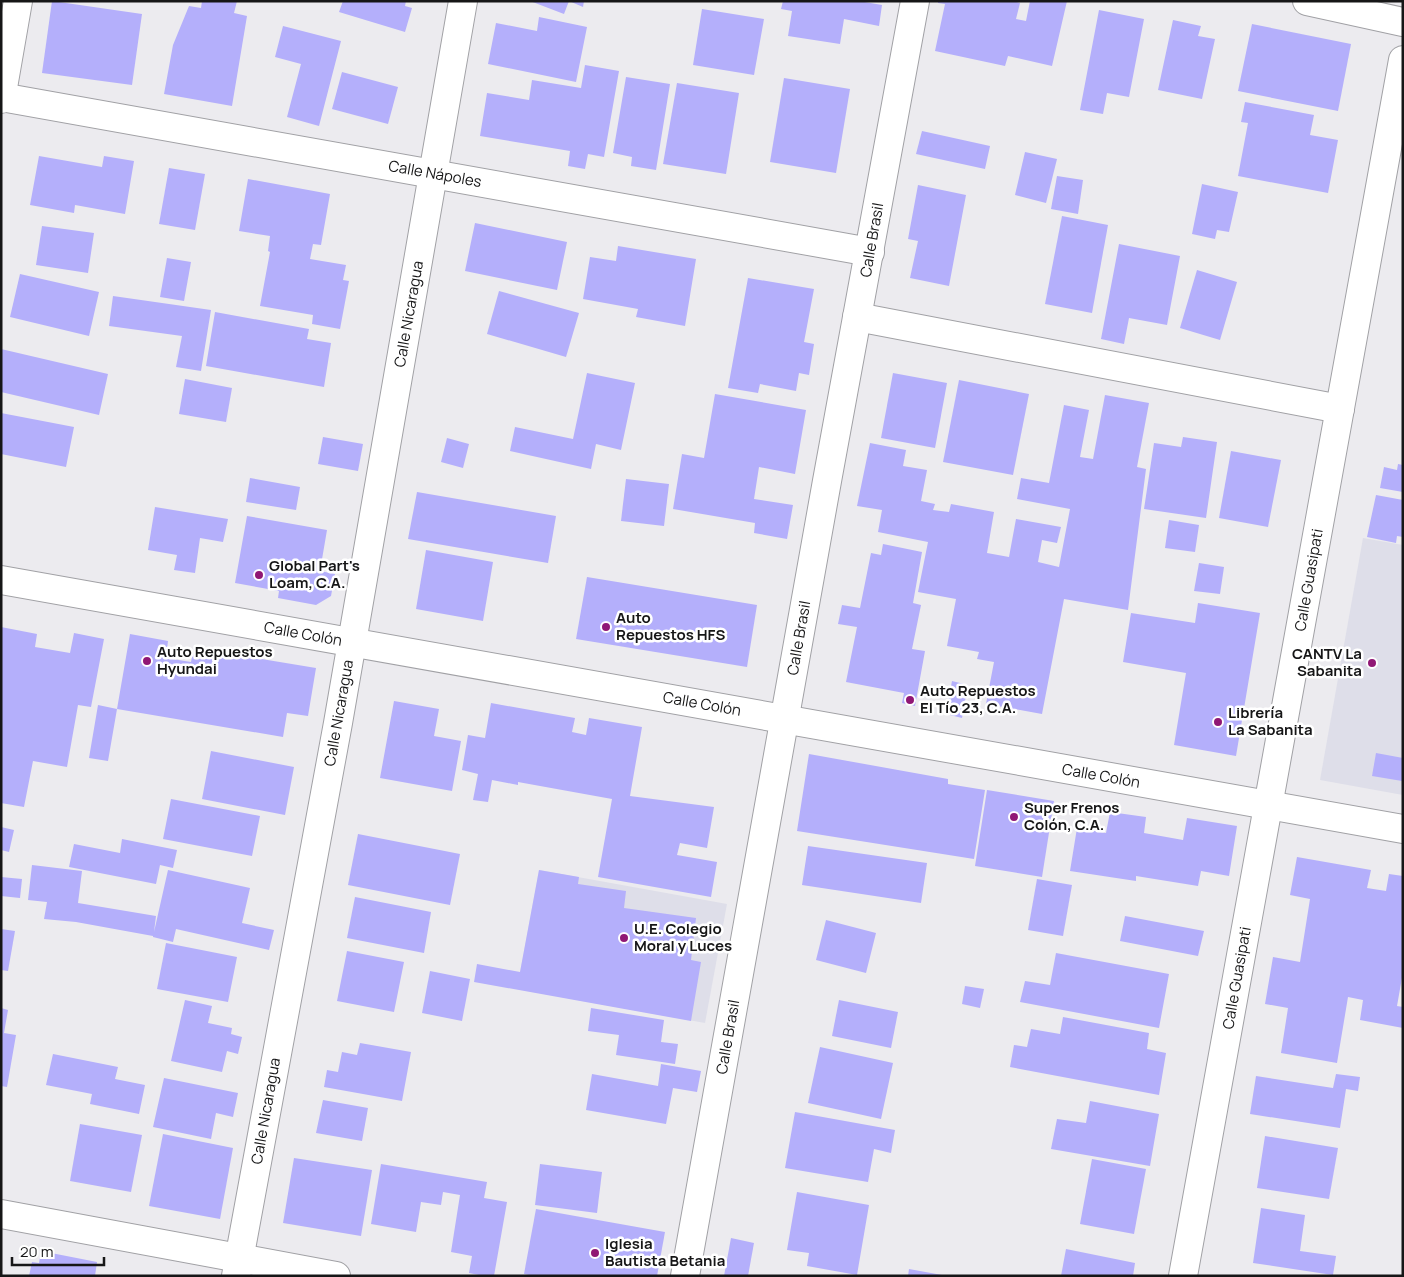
<svg xmlns="http://www.w3.org/2000/svg" width="1404" height="1277" viewBox="0 0 1404 1277" font-family="Manrope,sans-serif">
  <style>
    .built { fill: #dedee9 }
    .building { fill: #b4affb }
    .lines { fill: none; stroke-linecap: round; stroke-linejoin: round }
    .minor-casing { stroke: #a1a1a5; stroke-width: 30 }
    .minor { stroke: #fff; stroke-width: 28 }
    .poi-dot { fill: #901775; stroke: #fff; stroke-width: 2 }
    .labels { text-anchor: middle; stroke-width: 5; stroke-linejoin: round; paint-order: stroke }
    .street-label { font-size: 15px; fill: #161617; stroke: #fff }
    .poi-label { font-size: 15px; font-weight: bold; fill: #161617; stroke: #fff; text-anchor: start }
  </style>
  <rect width="100%" height="100%" fill="#ecebef"/>
  <g class="built">
    <path d="M1363,538L1403,545V795L1320,780Z"/>
    <path d="M539,870L727,904L705,1023L517,989Z"/>
  </g>
  <g class="building">
    <path d="M52,1L142,14L132,85L42,73Z"/>
    <path d="M202,1H237L234,13L247,16L232,106L164,94L173,45L189,6L201,8Z"/>
    <path d="M343,1H406L405,6L412,8L405,32L339,12Z"/>
    <path d="M530,1H569L564,14Z"/>
    <path d="M569,1H584L583,7Z"/>
    <path d="M783,1H859L882,5L879,26L844,19L840,44L788,36L792,11L781,9Z"/>
    <path d="M938,1H1013L1020,3L1016,19L1026,21L1030,1H1067L1052,66L1008,56L1005,66L935,51L945,4L938,3Z"/>
    <path d="M702,9L764,19L754,75L693,65Z"/>
    <path d="M1099,10L1144,19L1129,97L1107,93L1103,114L1080,110Z"/>
    <path d="M539,17L587,27L576,82L488,64L496,23L537,31Z"/>
    <path d="M1173,20L1201,26L1198,36L1215,39L1202,99L1158,90Z"/>
    <path d="M1252,24L1351,44L1338,111L1238,91Z"/>
    <path d="M283,26L341,41L319,126L287,117L301,64L275,57Z"/>
    <path d="M585,65L619,71L604,157L588,154L585,169L568,166L570,151L480,136L487,93L529,100L532,80L581,88Z"/>
    <path d="M342,72L398,87L388,124L332,109Z"/>
    <path d="M626,77L670,84L656,170L631,166L632,157L613,153Z"/>
    <path d="M784,78L850,89L836,173L770,162Z"/>
    <path d="M677,83L739,93L726,174L663,164Z"/>
    <path d="M1245,102L1314,115L1310,135L1338,140L1328,193L1238,176L1248,123L1241,122Z"/>
    <path d="M922,131L990,146L985,169L916,154Z"/>
    <path d="M1025,152L1057,159L1046,203L1015,195Z"/>
    <path d="M39,156L102,167L104,156L134,161L125,214L75,205L74,213L30,205Z"/>
    <path d="M169,168L205,174L195,230L159,224Z"/>
    <path d="M1057,176L1083,180L1078,214L1051,209Z"/>
    <path d="M248,179L330,194L321,245L313,244L310,259L346,265L343,280L349,281L340,329L312,324L313,315L260,306L270,252L268,251L270,236L239,231Z"/>
    <path d="M1202,184L1238,192L1229,232L1217,230L1215,239L1192,234Z"/>
    <path d="M918,185L966,195L949,286L910,278L918,241L908,239Z"/>
    <path d="M1062,216L1108,225L1092,313L1045,304Z"/>
    <path d="M475,223L567,242L557,290L465,271Z"/>
    <path d="M42,226L94,233L88,273L36,265Z"/>
    <path d="M1119,244L1180,256L1167,325L1129,318L1124,344L1101,339Z"/>
    <path d="M618,246L696,259L685,326L636,317L638,309L583,299L590,257L616,261Z"/>
    <path d="M167,258L191,262L184,301L160,297Z"/>
    <path d="M1197,270L1237,282L1220,340L1180,328Z"/>
    <path d="M20,274L99,292L89,336L10,317Z"/>
    <path d="M748,278L814,289L804,342L814,344L809,375L799,373L796,391L760,384L758,393L728,388Z"/>
    <path d="M499,291L579,313L566,357L487,334Z"/>
    <path d="M113,296L211,310L201,371L176,367L182,336L109,326Z"/>
    <path d="M215,312L309,329L307,339L331,343L324,387L206,366Z"/>
    <path d="M1,349L108,374L99,415L1,392Z"/>
    <path d="M587,373L635,383L621,450L596,444L591,469L510,451L515,427L573,439Z"/>
    <path d="M893,373L947,383L935,448L881,438Z"/>
    <path d="M185,379L232,388L226,422L179,414Z"/>
    <path d="M959,380L1029,394L1013,475L943,462Z"/>
    <path d="M715,394L806,410L795,474L759,467L754,499L793,505L787,539L754,533L755,523L673,509L682,454L704,458Z"/>
    <path d="M1105,395L1149,403L1137,467L1146,469L1128,610L1064,599L1042,714L986,704L994,662L977,659L979,652L947,646L956,599L918,592L928,542L878,532L882,510L857,506L870,443L906,450L903,466L927,470L921,501L935,504L933,510L949,512L951,504L994,512L987,553L1009,557L1016,519L1061,527L1057,543L1042,540L1038,562L1059,567L1070,509L1017,499L1021,478L1049,483L1064,405L1089,410L1080,457L1093,459Z"/>
    <path d="M1,413L74,427L66,467L1,454Z"/>
    <path d="M323,437L363,444L358,471L318,464Z"/>
    <path d="M1183,437L1217,442L1206,518L1144,509L1154,443L1181,447Z"/>
    <path d="M447,438L469,444L463,468L441,462Z"/>
    <path d="M1231,451L1281,460L1268,527L1219,518Z"/>
    <path d="M1398,464L1403,465V492L1380,488L1384,467L1397,470Z"/>
    <path d="M250,478L300,487L296,510L246,502Z"/>
    <path d="M626,479L669,484L664,526L621,521Z"/>
    <path d="M417,492L556,516L548,563L408,539Z"/>
    <path d="M1376,495L1403,500V537L1397,536L1396,543L1367,537Z"/>
    <path d="M155,507L228,519L223,542L200,538L195,573L174,570L177,555L148,550Z"/>
    <path d="M247,516L327,530L320,571L335,574L331,596L316,605L278,598L279,591L235,583Z"/>
    <path d="M1169,520L1199,525L1195,552L1165,548Z"/>
    <path d="M883,544L922,552L913,603L921,605L912,649L925,651L915,706L902,703L904,693L846,682L857,627L838,624L842,605L860,608L871,553L881,555Z"/>
    <path d="M426,550L493,562L483,621L416,609Z"/>
    <path d="M1199,563L1224,567L1220,594L1194,591Z"/>
    <path d="M587,577L757,605L747,667L576,639Z"/>
    <path d="M1198,603L1260,613L1236,756L1174,745L1186,673L1123,662L1131,613L1195,623Z"/>
    <path d="M1,627L37,634L35,647L70,653L74,633L104,639L91,707L78,705L67,767L33,761L24,807L1,803Z"/>
    <path d="M130,634L168,641L166,658L191,662L194,648L316,668L308,716L287,713L283,737L117,709L108,761L89,758L98,705L117,709Z"/>
    <path d="M952,681L968,685L962,718L946,714Z"/>
    <path d="M394,701L439,709L434,736L461,741L452,791L380,778Z"/>
    <path d="M491,703L575,718L572,732L586,735L589,718L642,727L630,796L714,807L707,848L680,843L677,855L717,862L711,897L598,877L612,799L518,782V785L492,780L488,802L473,800L478,774L462,770L468,735L485,738Z"/>
    <path d="M211,751L294,767L285,815L202,799Z"/>
    <path d="M1376,753L1403,758L1402,781L1372,776Z"/>
    <path d="M809,754L948,779V784L985,790L974,859L797,831Z"/>
    <path d="M987,790L1054,801L1042,877L975,866Z"/>
    <path d="M171,799L260,816L252,856L163,839Z"/>
    <path d="M1110,812L1146,817L1144,833L1183,840L1187,818L1237,826L1229,876L1201,871L1198,886L1136,876V881L1070,871L1077,828L1106,833Z"/>
    <path d="M1,827L14,830L9,852L1,850Z"/>
    <path d="M358,834L460,854L450,905L348,885Z"/>
    <path d="M122,839L177,850L173,868L160,865L156,884L69,867L74,844L120,853Z"/>
    <path d="M808,846L927,863L921,903L802,885Z"/>
    <path d="M1297,857L1371,870L1367,888L1386,891L1389,874L1403,876V972L1397,1006L1403,1007V1028L1360,1020L1363,1000L1348,997L1337,1063L1281,1053L1288,1008L1265,1004L1273,957L1300,962L1310,899L1290,895Z"/>
    <path d="M32,865L82,871L78,903L156,916L154,932L168,870L250,888L242,923L274,930L269,950L176,929L173,942L153,937V936L76,922L44,919L47,902L28,900Z"/>
    <path d="M539,870L579,877L578,884L626,891L624,908L696,918L691,960L701,962L691,1021L474,982L477,964L520,972Z"/>
    <path d="M1,877L22,879L20,898L1,896Z"/>
    <path d="M1037,879L1072,885L1063,936L1028,930Z"/>
    <path d="M355,897L431,912L424,953L347,938Z"/>
    <path d="M1125,916L1204,931L1198,956L1120,941Z"/>
    <path d="M826,920L876,933L866,973L816,960Z"/>
    <path d="M1,929L15,931L8,971L1,970Z"/>
    <path d="M166,943L237,957L228,1002L157,989Z"/>
    <path d="M347,951L404,962L394,1012L337,1001Z"/>
    <path d="M1056,953L1169,974L1159,1028L1020,1002L1025,981L1050,985Z"/>
    <path d="M430,971L470,979L462,1021L422,1013Z"/>
    <path d="M965,986L984,989L980,1008L962,1004Z"/>
    <path d="M185,1000L212,1006L208,1023L232,1028L231,1034L242,1037L238,1054L227,1051L222,1072L171,1061Z"/>
    <path d="M839,1000L898,1012L891,1048L832,1036Z"/>
    <path d="M1,1008L8,1010L4,1033L16,1035L7,1087L1,1086Z"/>
    <path d="M591,1008L664,1020L661,1042L678,1044L675,1064L616,1055L619,1035L588,1031Z"/>
    <path d="M1063,1017L1149,1033L1147,1049L1166,1053L1159,1095L1010,1067L1014,1045L1027,1047L1031,1029L1060,1034Z"/>
    <path d="M360,1043L411,1052L402,1101L324,1087L327,1070L338,1072L342,1052L357,1055Z"/>
    <path d="M820,1047L893,1063L881,1119L808,1103Z"/>
    <path d="M53,1054L118,1067L115,1079L145,1085L139,1114L90,1104L92,1094L46,1085Z"/>
    <path d="M661,1064L701,1071L697,1092L673,1088L666,1124L586,1110L592,1074L658,1086Z"/>
    <path d="M1336,1074L1360,1077L1358,1091L1346,1089L1340,1128L1250,1114L1256,1076L1333,1088Z"/>
    <path d="M164,1078L238,1093L233,1117L216,1113L211,1139L153,1127Z"/>
    <path d="M323,1100L368,1108L362,1141L316,1133Z"/>
    <path d="M1090,1101L1159,1114L1150,1166L1051,1149L1057,1119L1086,1123Z"/>
    <path d="M795,1112L895,1130L891,1153L874,1149L868,1182L785,1168Z"/>
    <path d="M80,1124L142,1135L131,1192L70,1181Z"/>
    <path d="M163,1134L233,1148L220,1219L149,1206Z"/>
    <path d="M1265,1136L1338,1148L1329,1199L1257,1188Z"/>
    <path d="M294,1158L372,1170L361,1236L283,1223Z"/>
    <path d="M1092,1159L1146,1169L1134,1234L1080,1224Z"/>
    <path d="M381,1164L487,1182L484,1198L507,1202L494,1276H484L469,1273L472,1256L451,1252L460,1195L443,1192L441,1205L421,1202L416,1232L371,1224Z"/>
    <path d="M540,1164L602,1172L597,1213L535,1205Z"/>
    <path d="M797,1192L869,1205L857,1275L807,1266L809,1253L787,1250Z"/>
    <path d="M1261,1208L1305,1215L1300,1251L1336,1256L1333,1275L1253,1263Z"/>
    <path d="M536,1209L665,1232L657,1276H534L524,1274Z"/>
    <path d="M731,1238L754,1243L748,1276H724Z"/>
    <path d="M1066,1249L1135,1263L1133,1276H1061Z"/>
    <path d="M41,1251L97,1262L95,1276H29L32,1262L39,1263Z"/>
    <path d="M909,1269L942,1275V1276H908Z"/>
  </g>
  <g class="lines">
    <g class="minor-casing">
      <g id="minor">
        <path d="M1307,1L1403,22"/>
        <path d="M1,97L870,252"/>
        <path d="M1,99L18,1"/>
        <path d="M857,317L1340,409"/>
        <path d="M1,580L1403,829"/>
        <path d="M1,1214L336,1276"/>
        <path d="M236,1276L338,723L463,1"/>
        <path d="M685,1276L827,481L915,1"/>
        <path d="M1183,1276L1403,60"/>
      </g>
    </g>
    <use href="#minor" class="minor"/>
  </g>
  <g class="poi-dot">
    <circle cx="259" cy="575" r="5"/>
    <circle cx="606" cy="627" r="5"/>
    <circle cx="147" cy="661" r="5"/>
    <circle cx="1372" cy="663" r="5"/>
    <circle cx="910" cy="700" r="5"/>
    <circle cx="1218" cy="722" r="5"/>
    <circle cx="1014" cy="817" r="5"/>
    <circle cx="624" cy="938" r="5"/>
    <circle cx="595" cy="1253" r="5"/>
  </g>
  <g class="labels">
    <g class="street-label">
      <text transform="translate(435 174) rotate(10)" y="5">Calle Nápoles</text>
      <text transform="translate(872 240) rotate(-80)" y="5">Calle Brasil</text>
      <text transform="translate(409 314) rotate(-80)" y="5">Calle Nicaragua</text>
      <text transform="translate(1309 580) rotate(-80)" y="5">Calle Guasipati</text>
      <text transform="translate(303 634) rotate(10)" y="5">Calle Colón</text>
      <text transform="translate(799 638) rotate(-80)" y="5">Calle Brasil</text>
      <text transform="translate(702 704) rotate(10)" y="5">Calle Colón</text>
      <text transform="translate(339 713) rotate(-80)" y="5">Calle Nicaragua</text>
      <text transform="translate(1101 776) rotate(10)" y="5">Calle Colón</text>
      <text transform="translate(1237 978) rotate(-80)" y="5">Calle Guasipati</text>
      <text transform="translate(728 1037) rotate(-80)" y="5">Calle Brasil</text>
      <text transform="translate(266 1111) rotate(-80)" y="5">Calle Nicaragua</text>
    </g>
    <g class="poi-label">
      <text x="269" y="571">Global Part's<tspan x="269" dy="17">Loam, C.A.</tspan></text>
      <text x="616" y="623">Auto<tspan x="616" dy="17">Repuestos HFS</tspan></text>
      <text x="157" y="657">Auto Repuestos<tspan x="157" dy="17">Hyundai</tspan></text>
      <text x="1362" y="659" text-anchor="end">CANTV La<tspan x="1362" dy="17">Sabanita</tspan></text>
      <text x="920" y="696">Auto Repuestos<tspan x="920" dy="17">El Tío 23, C.A.</tspan></text>
      <text x="1228" y="718">Librería<tspan x="1228" dy="17">La Sabanita</tspan></text>
      <text x="1024" y="813">Super Frenos<tspan x="1024" dy="17">Colón, C.A.</tspan></text>
      <text x="634" y="934">U.E. Colegio<tspan x="634" dy="17">Moral y Luces</tspan></text>
      <text x="605" y="1249">Iglesia<tspan x="605" dy="17">Bautista Betania</tspan></text>
    </g>
  </g>
  <rect width="1404" height="1277" fill="none" stroke="#161617" stroke-width="5"/>
  <path d="M12 1257v8h92v-8" fill="none" stroke="#161617" stroke-width="2.5"/>
  <text x="20" y="1257" font-size="15" fill="#161617" stroke="#ffffff" stroke-width="4" paint-order="stroke">20 m</text>
</svg>
